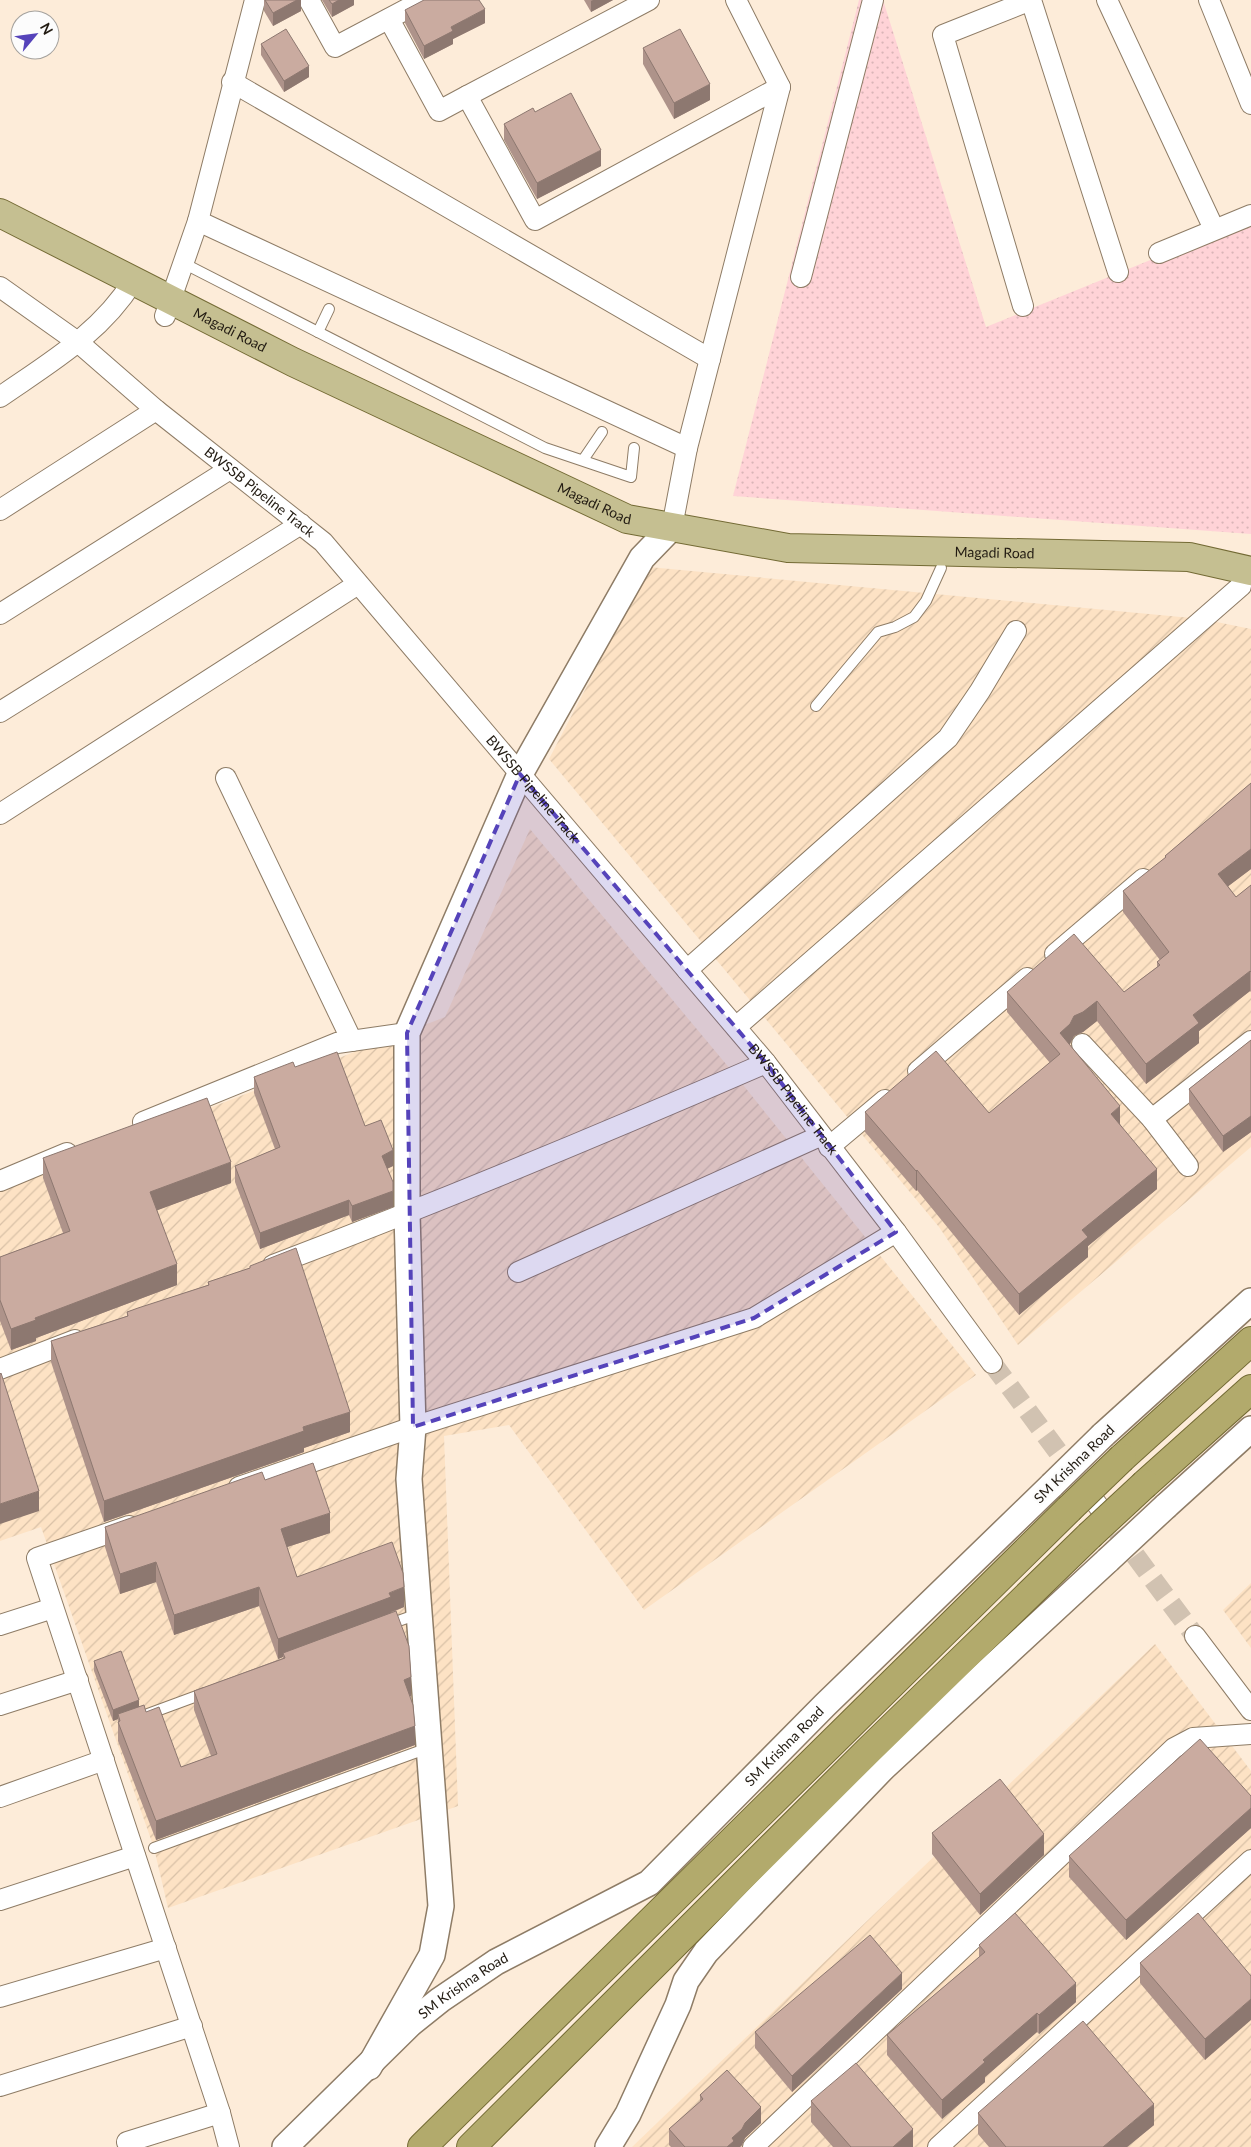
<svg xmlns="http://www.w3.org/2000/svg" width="1251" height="2147" viewBox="0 0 1251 2147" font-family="Lato,sans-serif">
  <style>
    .industrial { fill: url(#industrial-furrows) }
    .grass { fill: url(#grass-dots) }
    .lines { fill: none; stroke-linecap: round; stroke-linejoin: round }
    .minor-tunnel { stroke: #d1c2b1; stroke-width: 20; stroke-dasharray: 20 10; stroke-linecap: butt }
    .service-casing { stroke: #8e7c66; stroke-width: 12 }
    .minor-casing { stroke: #8e7c66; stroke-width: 22 }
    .tertiary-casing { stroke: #8e7c66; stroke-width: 28 }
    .primary-casing { stroke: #736a34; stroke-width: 30 }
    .trunk-casing { stroke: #736a34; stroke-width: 30 }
    .service { stroke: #fff; stroke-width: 10 }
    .minor { stroke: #fff; stroke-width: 20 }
    .tertiary { stroke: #fff; stroke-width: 25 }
    .primary { stroke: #c5bf91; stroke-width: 28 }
    .trunk { stroke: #b2aa6c; stroke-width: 28 }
    .tertiary-bridge-casing { stroke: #8e7c66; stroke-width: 28; stroke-linecap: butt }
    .trunk-bridge-casing { stroke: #736a34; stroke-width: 30; stroke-linecap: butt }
    .tertiary-bridge { stroke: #fff; stroke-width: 25 }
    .trunk-bridge { stroke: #b2aa6c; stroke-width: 28 }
    .wall { fill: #ae938a }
    .shaded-wall { fill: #8d7870 }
    .building { fill: #caaba0; stroke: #8d7870 }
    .marked { fill: #5543ba; fill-opacity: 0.2; stroke: #5543ba; stroke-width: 4; stroke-dasharray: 10 6; stroke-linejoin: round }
    .labels { text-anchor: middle; stroke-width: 5; stroke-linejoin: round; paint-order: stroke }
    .street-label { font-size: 14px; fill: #221b12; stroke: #fcfcfc }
  </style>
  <defs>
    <pattern id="industrial-furrows" width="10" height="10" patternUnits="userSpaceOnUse" patternTransform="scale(1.25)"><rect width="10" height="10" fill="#fde2c4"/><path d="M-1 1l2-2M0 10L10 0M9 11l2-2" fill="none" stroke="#d9c1a7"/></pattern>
    <pattern id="grass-dots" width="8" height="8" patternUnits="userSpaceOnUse" patternTransform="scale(1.25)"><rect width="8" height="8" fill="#ffd3d7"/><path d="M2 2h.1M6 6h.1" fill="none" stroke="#dab5b8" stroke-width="1.8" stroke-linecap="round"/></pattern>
  </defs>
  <rect width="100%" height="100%" fill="#fdecd9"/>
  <g class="industrial">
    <path d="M649,567L1202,619L1251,629V1147L1018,1345L939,1227L549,759Z"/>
    <path d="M530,829L736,1076L976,1375L644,1610L509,1425L444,1436L458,1806L168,1908L154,1848L41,1527L0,1541V1189L445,1017Z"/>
    <path d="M1251,1583V1648L1223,1610Z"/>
    <path d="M1155,1644L1251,1771V2147H632Z"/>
  </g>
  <path class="grass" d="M859,0H883L986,327L1251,219V534L733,496Z"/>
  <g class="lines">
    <path class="minor-tunnel" d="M992,1363L1195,1636"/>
    <g class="service-casing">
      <g id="service">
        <path d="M185,264L545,448L631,477L634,448"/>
        <path d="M318,332L329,309"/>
        <path d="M583,460L602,432"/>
        <path d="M816,706L878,632L895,627L914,617L926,601L941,568"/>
        <path d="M387,1625L418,1614"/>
        <path d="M148,1714L205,1693"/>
        <path d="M154,1848L428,1748"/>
      </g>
    </g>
    <g class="minor-casing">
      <g id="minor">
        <path d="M309,0L335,47L424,0"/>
        <path d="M1031,0L1118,272"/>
        <path d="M1107,0L1214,229"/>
        <path d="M1209,0L1251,104"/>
        <path d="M389,19L439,111L467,96L535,220L780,87"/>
        <path d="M232,82L710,359"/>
        <path d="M467,96L649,0"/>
        <path d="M198,221L687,448"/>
        <path d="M1159,253L1251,215"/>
        <path d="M801,277L873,0"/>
        <path id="s1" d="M0,287L79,343L156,410L323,542L766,1063L896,1232L992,1363"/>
        <path d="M1023,306L943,35L1031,0"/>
        <path d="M165,316L198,221L255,0"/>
        <path d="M0,397C49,363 101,333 133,281"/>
        <path d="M0,510L156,410"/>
        <path d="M672,527L687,448L780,87L736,0"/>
        <path d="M0,614L230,469"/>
        <path d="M0,712L301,524"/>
        <path d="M226,778L352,1041"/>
        <path d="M0,814L358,584"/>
        <path d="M1055,954L1143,879"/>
        <path d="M687,970L948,738L980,691L1016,631"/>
        <path d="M736,1027L1241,586"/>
        <path d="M1082,1044L1152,1119L1188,1166"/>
        <path d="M918,1071L1027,978"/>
        <path d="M1152,1119L1251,1041"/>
        <path d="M143,1122L337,1043L407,1033"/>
        <path d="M829,1147L885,1100"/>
        <path d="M0,1181L67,1153"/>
        <path d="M273,1265C439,1202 603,1134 766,1063"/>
        <path d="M518,1272L820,1136"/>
        <path d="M0,1369L75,1340"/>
        <path d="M239,1487L413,1427L754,1318L896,1232"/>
        <path d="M1087,1491L1108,1519"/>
        <path d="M129,1526L37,1558L220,2113L229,2147"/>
        <path d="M0,1625L53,1608"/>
        <path d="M1195,1636L1251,1710"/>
        <path d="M0,1705L78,1680"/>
        <path d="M0,1797L104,1760"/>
        <path d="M0,1900L135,1856"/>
        <path d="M0,1997L166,1948"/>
        <path d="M0,2086L192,2026"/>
        <path d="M127,2142L220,2113"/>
        <path d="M753,2147L1174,1748L1193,1738L1251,1734"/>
        <path d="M938,2147L1251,1860"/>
      </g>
    </g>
    <g class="tertiary-casing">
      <g id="tertiary">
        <path d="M1103,1435L1251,1301"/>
        <path d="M1166,1506L1251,1429"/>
        <path d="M369,2067L432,1955L441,1906L409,1479L413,1427L407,1214V1033L520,774L642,558L672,527"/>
        <path id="s2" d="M285,2147L410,2024L440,2000L496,1962L649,1883L825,1705L1052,1485"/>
        <path d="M608,2147L628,2114L678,2005L686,1981L706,1952L883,1768L1108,1560"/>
      </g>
    </g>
    <g class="primary-casing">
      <g id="primary">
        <path id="s3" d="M0,213L293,362L627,519L788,548L1189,557L1251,571"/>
      </g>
    </g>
    <g class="trunk-casing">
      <g id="trunk">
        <path d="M1122,1458L1251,1341"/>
        <path d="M1145,1484L1251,1389"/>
        <path d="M422,2147L1069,1509"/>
        <path d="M471,2147L869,1750L1089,1536"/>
      </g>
    </g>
    <use href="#service" class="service"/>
    <use href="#minor" class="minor"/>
    <use href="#tertiary" class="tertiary"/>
    <use href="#primary" class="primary"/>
    <use href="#trunk" class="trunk"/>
    <g class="tertiary-bridge-casing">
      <g id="tertiary-bridge">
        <path d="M1052,1485L1103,1435"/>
        <path d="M1108,1560L1166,1506"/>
      </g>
    </g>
    <g class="trunk-bridge-casing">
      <g id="trunk-bridge">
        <path d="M1069,1509L1122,1458"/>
        <path d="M1089,1536L1145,1484"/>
      </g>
    </g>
    <use href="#tertiary-bridge" class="tertiary-bridge"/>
    <use href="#trunk-bridge" class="trunk-bridge"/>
  </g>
  <g class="wall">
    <path d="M264,0H301V11L273,26L264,11Z"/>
    <path d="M322,0H354V5L332,17Z"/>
    <path d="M584,0H613L591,12Z"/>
    <path d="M405,10L485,23L453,39V44L424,59L405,23Z"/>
    <path d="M261,44L309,77L284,92L261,55Z"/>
    <path d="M643,48L710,100L674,119L643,64Z"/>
    <path d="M535,112L601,166L537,199L504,140V124Z"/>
    <path d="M1251,783V869L1228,886L1236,897L1251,885V992L1250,991L1199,1031V1043L1146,1084L1097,1021L1083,1032L1074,1036L1069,1045L1120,1124L1157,1189L1088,1246V1257L1019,1315L917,1190L916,1191L865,1132V1112L989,1113L1050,1063L1007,1012V992H1124L1157,967V962L1160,960L1123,912V891L1165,858V856Z"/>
    <path d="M1251,1040V1132L1223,1152L1189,1105V1089Z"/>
    <path d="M295,1067L365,1126L393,1166L387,1169L393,1207L352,1222L349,1215L260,1249L235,1182V1166L275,1149L254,1093V1077Z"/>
    <path d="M43,1158L231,1183L157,1210L177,1285L36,1338V1341L11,1350L0,1321V1257L63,1233L43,1178Z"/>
    <path d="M250,1266L350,1432L304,1448V1452L104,1522L51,1362V1341L127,1316V1312L208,1285V1282L250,1268Z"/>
    <path d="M265,1480L330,1533L287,1547L297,1577L404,1607L391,1613L411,1696L410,1697L415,1745L156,1840L118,1741V1719L113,1721L94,1671V1661L139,1706L146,1712L181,1767L211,1756L194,1710V1691L283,1658V1657L278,1659L259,1606L174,1635L156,1582L120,1594L105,1547V1527Z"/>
    <path d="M1251,1796V1828L1126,1940L1069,1877V1856Z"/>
    <path d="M932,1833L1044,1855L980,1915L932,1854Z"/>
    <path d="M979,1945L1076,2002L1039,2034L1037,2032L985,2077V2082L942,2119L887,2055V2035L979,1957Z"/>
    <path d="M1140,1963L1251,1976L1205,2060L1140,1983Z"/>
    <path d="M902,1989L792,2092L755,2048V2032Z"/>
    <path d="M700,2095L761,2123L745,2138L742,2145L740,2147H671L669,2145V2129L700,2102Z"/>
    <path d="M811,2101L913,2147H833L811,2122Z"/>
    <path d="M978,2113L1154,2125L1127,2147H989L978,2134Z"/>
  </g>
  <g class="shaded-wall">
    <path d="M297,0H301V11L273,26V13Z"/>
    <path d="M339,0H354V5L332,17V4Z"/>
    <path d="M593,0H613L591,12V1Z"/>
    <path d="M485,9V23L453,39V44L424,59V46L451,27Z"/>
    <path d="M309,66V77L284,92V81Z"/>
    <path d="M710,84V100L674,119V103Z"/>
    <path d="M601,150V166L537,199V183Z"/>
    <path d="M1251,849V869L1218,894V874Z"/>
    <path d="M1250,971V991L1199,1031V1043L1146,1084V1064L1193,1015Z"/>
    <path d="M1097,1001V1021L1083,1032L1074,1036L1070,1044L1060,1053V1033L1074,1016Z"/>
    <path d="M1120,1106V1126L1111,1114Z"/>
    <path d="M1251,1116V1132L1223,1152V1136Z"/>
    <path d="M393,1150V1166L382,1171V1156Z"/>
    <path d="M231,1162V1183L150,1213V1192Z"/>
    <path d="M1157,1169V1189L1088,1246V1257L1019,1315V1294L1082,1230Z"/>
    <path d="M917,1170V1190L916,1191V1171Z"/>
    <path d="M393,1191V1207L352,1222V1206Z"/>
    <path d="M349,1200V1215L260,1249V1233Z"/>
    <path d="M177,1264V1285L36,1338V1341L11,1350V1329L35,1318Z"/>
    <path d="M350,1412V1432L304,1448V1452L104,1522V1501L303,1427Z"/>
    <path d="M39,1491V1511L0,1524V1504Z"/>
    <path d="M330,1513V1533L281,1549V1529Z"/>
    <path d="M156,1562V1582L120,1594V1574Z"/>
    <path d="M259,1587V1606L174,1635V1615Z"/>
    <path d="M404,1587V1607L391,1612V1617L283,1653V1657L278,1659V1639Z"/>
    <path d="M411,1677V1696L404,1699V1680Z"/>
    <path d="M139,1700V1710L118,1714V1719L113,1721V1710Z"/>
    <path d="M415,1726V1745L156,1840V1821Z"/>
    <path d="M1251,1808V1828L1126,1940V1920Z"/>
    <path d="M1044,1834V1855L980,1915V1894Z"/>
    <path d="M902,1973V1989L792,2092V2076Z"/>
    <path d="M1076,1983V2002L1039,2034V2015Z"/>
    <path d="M1251,1999V2020L1205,2060V2039Z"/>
    <path d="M1037,2013V2032L985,2077V2082L942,2119V2100L983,2060Z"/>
    <path d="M1154,2104V2125L1127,2147H1103Z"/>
    <path d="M761,2107V2123L745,2138L742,2145L740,2147H727L732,2138L745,2123Z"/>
    <path d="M913,2129V2147H893Z"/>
  </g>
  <g class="building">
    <path d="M265,0H297L273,13Z"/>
    <path d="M329,0H339L332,4Z"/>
    <path d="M424,0H479L485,9L451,27L453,31L424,46L405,10Z"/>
    <path d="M286,29L309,66L284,81L261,44Z"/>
    <path d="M680,29L710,84L674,103L643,48Z"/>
    <path d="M571,93L601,150L537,183L504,124L533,108L535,112Z"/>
    <path d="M1251,783V849L1218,874L1236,897L1251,885V972L1250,971L1193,1015L1199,1023L1146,1064L1097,1001L1083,1012L1074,1016L1070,1024L1060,1033L1120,1106L1111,1114L1157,1169L1082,1230L1088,1237L1019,1294L917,1170L916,1171L865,1112L936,1051L989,1113L1060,1054L1007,992L1074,934L1124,992L1160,965L1157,962L1169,952L1123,891L1166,857L1165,856Z"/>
    <path d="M1251,1040V1116L1223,1136L1189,1089Z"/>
    <path d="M337,1052L365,1126L381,1120L393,1150L382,1156L393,1182V1191L352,1206L349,1200L260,1233L235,1166L280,1147L254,1077L293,1062L295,1067Z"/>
    <path d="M207,1098L231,1162L150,1192L177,1264L35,1318L36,1320L11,1329L0,1300V1257L70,1231L43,1158Z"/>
    <path d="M296,1248L350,1412L303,1427L304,1431L104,1501L51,1341L128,1316L127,1312L138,1308L209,1285L208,1282L250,1268V1266Z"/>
    <path d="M1,1373L39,1491L0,1504V1374Z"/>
    <path d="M313,1463L330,1513L281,1529L297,1577L392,1542L403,1573L404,1587L389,1593L391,1597L278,1639L259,1587L174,1615L156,1562L120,1574L105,1527L262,1472L265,1480Z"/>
    <path d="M396,1611L409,1646L411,1677L404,1680L413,1705L415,1726L156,1821L118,1722L120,1721L118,1714L144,1705L146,1712L159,1707L181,1767L217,1754L194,1691L285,1658L283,1653Z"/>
    <path d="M121,1651L139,1700L113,1710L94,1661Z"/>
    <path d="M1200,1739L1251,1796V1808L1126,1920L1069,1856Z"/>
    <path d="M1000,1779L1044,1834L980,1894L932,1833Z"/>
    <path d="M1015,1913L1076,1983L1039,2015L1037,2013L983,2060L985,2062L942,2100L887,2035L985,1952L979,1945Z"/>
    <path d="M1198,1913L1251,1976V1999L1205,2039L1140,1963Z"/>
    <path d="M870,1935L902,1973L792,2076L755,2032Z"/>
    <path d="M1083,2021L1154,2104L1103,2147H1006L978,2113Z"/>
    <path d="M856,2063L913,2129L893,2147H851L811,2101Z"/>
    <path d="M727,2070L761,2107L745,2123L742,2129L732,2138L734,2141L727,2147H685L669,2129L703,2099L700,2095Z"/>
  </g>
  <path class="marked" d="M520,774L766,1063L896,1232L754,1318L413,1427L407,1033Z"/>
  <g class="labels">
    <g class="street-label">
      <text dy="5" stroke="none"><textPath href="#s3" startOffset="258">Magadi Road</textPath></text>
      <text dy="5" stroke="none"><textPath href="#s1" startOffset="331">BWSSB Pipeline Track</textPath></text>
      <text dy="5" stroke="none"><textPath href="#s3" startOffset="662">Magadi Road</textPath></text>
      <text dy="5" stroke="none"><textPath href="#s3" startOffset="1068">Magadi Road</textPath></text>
      <text dy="5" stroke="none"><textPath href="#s1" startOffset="736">BWSSB Pipeline Track</textPath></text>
      <text dy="5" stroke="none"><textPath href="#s1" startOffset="1141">BWSSB Pipeline Track</textPath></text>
      <text transform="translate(1074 1464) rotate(-44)" y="5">SM Krishna Road</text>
      <text dy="5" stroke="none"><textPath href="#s2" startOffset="646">SM Krishna Road</textPath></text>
      <text dy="5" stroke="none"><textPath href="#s2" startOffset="241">SM Krishna Road</textPath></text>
    </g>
  </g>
  <g transform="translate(35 35) rotate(61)"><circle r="24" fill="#fcfcfc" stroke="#a5a29e"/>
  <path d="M0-4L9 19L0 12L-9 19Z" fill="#5543ba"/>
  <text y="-8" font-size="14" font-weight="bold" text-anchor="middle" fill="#221b12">N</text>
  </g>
</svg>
